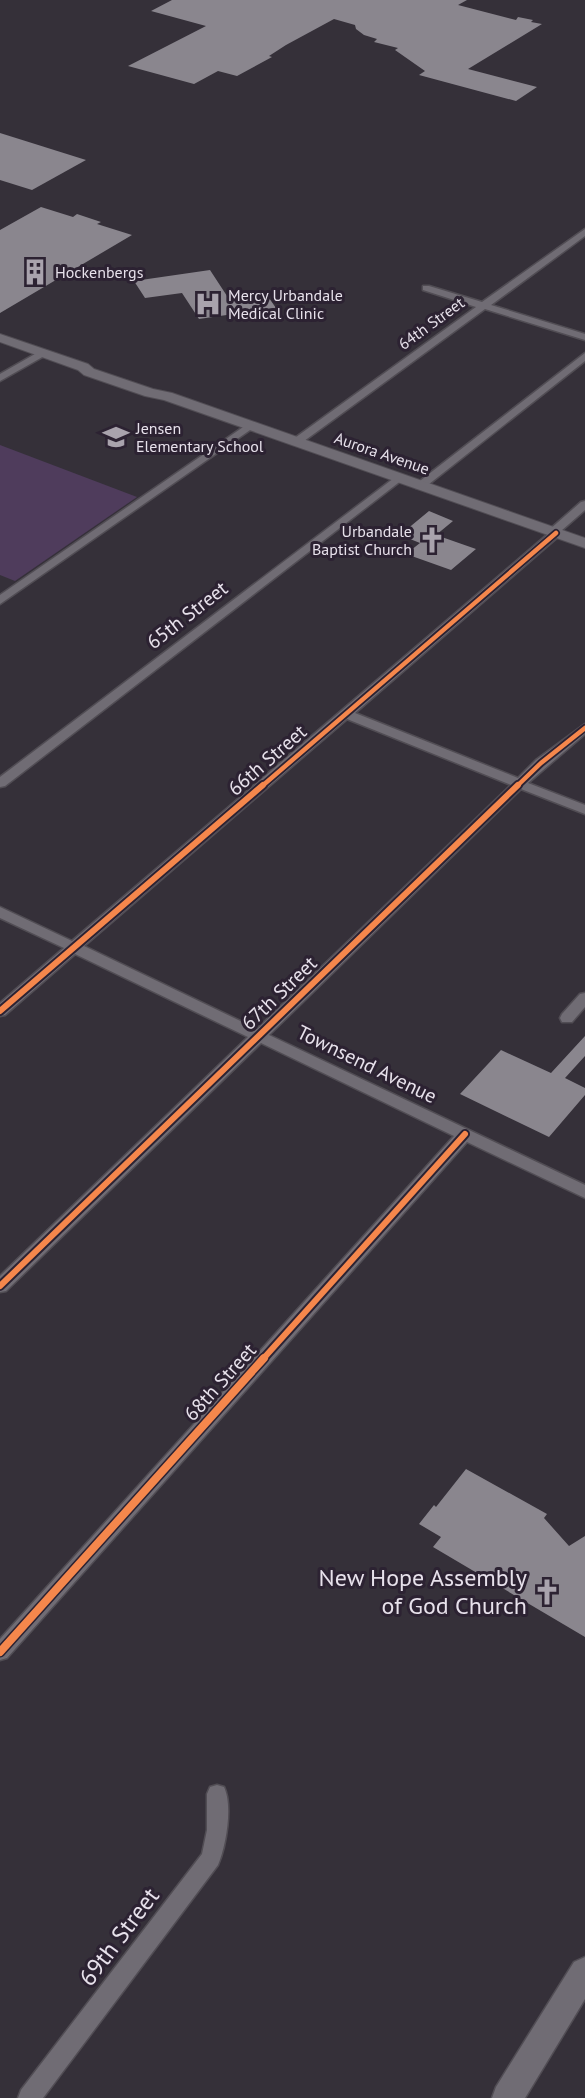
<svg xmlns="http://www.w3.org/2000/svg" width="585" height="2098" viewBox="0 0 585 2098" font-family="'PT Sans',sans-serif">
  <style>
    .green { fill: #4f3c5c }
    .building { fill: #8a868e }
    .lines { fill: none; stroke-linecap: round; stroke-linejoin: round }
    .minor-casing { stroke: #514d54; stroke-width: 3 }
    .tertiary-casing { stroke: #514d54; stroke-width: 2 }
    .secondary-casing { stroke: #514d54; stroke-width: 3 }
    .minor { fill: #706c74; fill-rule: evenodd }
    .tertiary { fill: #706c74; fill-rule: evenodd }
    .secondary { fill: #706c74; fill-rule: evenodd }
    .cycleway-far2-casing { stroke: #2c2232; stroke-width: 8 }
    .cycleway-far1-casing { stroke: #2c2232; stroke-width: 10 }
    .cycleway-casing { stroke: #2c2232; stroke-width: 11 }
    .cycleway-far2 { stroke: #f5874c; stroke-width: 4.5 }
    .cycleway-far1 { stroke: #f5874c; stroke-width: 6 }
    .cycleway { stroke: #f5874c; stroke-width: 8 }
    .labels { text-anchor: middle; stroke-width: 6; stroke-linejoin: round; paint-order: stroke }
    .far-poi-label { font-size: 16px; fill: #e7e1eb; stroke: #2c2232; text-anchor: start }
    .far-street-label { font-size: 16px; fill: #e7e1eb; stroke: #2c2232 }
    .street-label { font-size: 20px; fill: #e7e1eb; stroke: #2c2232 }
    .near-poi-label { font-size: 24px; fill: #e7e1eb; stroke: #2c2232; text-anchor: end }
    .near-street-label { font-size: 24px; fill: #e7e1eb; stroke: #2c2232 }
  </style>
  <rect width="100%" height="100%" fill="#353039"/>
  <path class="green" d="M0,445L137,497L15,581L0,575Z"/>
  <g class="building">
    <path d="M172,0H467L458,5L516,20L518,17L533,20L531,22L542,24L468,69L537,87L516,101L419,75L425,71L395,50L398,48L374,42L377,39L364,35L356,29L355,25L334,19L286,45L269,56L272,57L237,76L218,71L194,84L128,66L206,26L151,11Z"/>
    <path d="M0,133L86,160L32,190L0,180Z"/>
    <path d="M41,207L73,217L77,214L101,222L97,224L132,235L0,313V230Z"/>
    <path d="M210,270L227,296L264,291L276,308L199,319L182,293L145,298L134,281Z"/>
    <path d="M429,511L453,521L436,535L476,549L451,570L406,554L420,543L400,535Z"/>
    <path d="M585,1036V1056L565,1078L585,1088V1095L549,1137L460,1094L501,1050L551,1073Z"/>
    <path d="M466,1469L547,1514L544,1518L569,1546L585,1536V1637L433,1547L441,1537L419,1524L434,1505L436,1507Z"/>
  </g>
  <g class="lines">
    <g class="minor-casing">
      <g id="minor">
        <path d="M585,229V236L491,305L585,334V340L485,309L300,444H292V440L476,307L423,290V286H429L482,302Z"/>
        <path d="M42,350L46,351V355L0,381V374Z"/>
        <path d="M585,353V361L424,488H416V484Z"/>
        <path d="M249,423L254,426L253,428L0,604V595Z"/>
        <path d="M398,475L404,478L402,480L5,786L0,787V777Z"/>
        <path d="M585,501V510L561,531L560,535L355,713L518,778L536,760L585,724V734L528,783L585,805V814L521,789L269,1035L585,1185V1198L467,1142L7,1658L0,1660V1639L454,1136L261,1043L6,1291L0,1292V1276L248,1037L75,954L5,1015L0,1016V1003L64,948L0,918V907L72,941L548,534L549,530L581,502ZM347,719L511,785L257,1029L84,946Z"/>
        <path d="M585,993V1007L572,1022H562L560,1018L562,1014L580,994Z"/>
        <path d="M217,1785L224,1787C233,1806 226,1846 218,1865L43,2098H18L21,2090L202,1854L207,1830V1794L210,1787Z"/>
      </g>
    </g>
    <g class="tertiary-casing">
      <path id="tertiary" d="M0,334L88,364L94,369L153,389L172,393L585,538V548L164,400L145,396L84,375L78,370L0,342Z"/>
    </g>
    <g class="secondary-casing">
      <path id="secondary" d="M585,1957V1999L525,2098H492L496,2087L574,1962Z"/>
    </g>
    <use href="#minor" class="minor"/>
    <use href="#tertiary" class="tertiary"/>
    <use href="#secondary" class="secondary"/>
    <g class="cycleway-far2-casing">
      <g id="cycleway-far2">
        <path d="M261,787L556,533"/>
        <path d="M516,787L541,763L585,728"/>
      </g>
    </g>
    <g class="cycleway-far1-casing">
      <g id="cycleway-far1">
        <path d="M0,1011L263,785"/>
        <path d="M0,1286L518,785"/>
        <path d="M263,1359L465,1134"/>
      </g>
    </g>
    <g class="cycleway-casing">
      <path id="cycleway" d="M0,1652L264,1358"/>
    </g>
    <use href="#cycleway-far2" class="cycleway-far2"/>
    <use href="#cycleway-far1" class="cycleway-far1"/>
    <use href="#cycleway" class="cycleway"/>
  </g>
  <defs>
    <g id="building-bare" transform="scale(2.07)"><path d="M-4-6H4V6H1V3H-1V6H-4ZM-2.5-4.3h1.7v1.8h-1.7ZM.8-4.3h1.7v1.8H.8ZM-2.5-1h1.7V.8h-1.7ZM.8-1h1.7V.8H.8Z" fill="#a9a3ad" stroke="#2c2232" stroke-width="2.5" paint-order="stroke"/></g>
    <g id="hospital-bare" transform="scale(2.07)"><path d="M-5-5h3v3.5h4V-5h3V5h-3V1.5h-4V5h-3Z" fill="#a9a3ad" stroke="#2c2232" stroke-width="2.5" paint-order="stroke"/></g>
    <g id="school-bare" transform="scale(2.07)"><path d="M0-5L7-2L0 1L-7-2ZM-4 1L0 2.5L4 1V4Q0 6-4 4Z" fill="#a9a3ad" stroke="#2c2232" stroke-width="2.5" paint-order="stroke"/></g>
    <g id="church-bare" transform="scale(2.07)"><path d="M-1.2-6h2.4v3.5h3.3v2.4h-3.3V6h-2.4V-.1h-3.3v-2.4h3.3Z" fill="#a9a3ad" stroke="#2c2232" stroke-width="2.5" paint-order="stroke"/></g>
  </defs>
  <g fill-rule="evenodd">
    <use href="#building-bare" x="35" y="272"/>
    <use href="#hospital-bare" x="208" y="304"/>
    <use href="#school-bare" x="116" y="437"/>
    <use href="#church-bare" x="432" y="540"/>
    <use href="#church-bare" x="547" y="1592"/>
  </g>
  <g class="labels">
    <g class="far-poi-label">
      <text x="55" y="278">Hockenbergs</text>
      <text x="228" y="301">Mercy Urbandale<tspan x="228" dy="18">Medical Clinic</tspan></text>
      <text x="136" y="434">Jensen<tspan x="136" dy="18">Elementary School</tspan></text>
      <text x="412" y="537" text-anchor="end">Urbandale<tspan x="412" dy="18">Baptist Church</tspan></text>
    </g>
    <g class="far-street-label">
      <text transform="translate(431 323) rotate(-36)" y="6">64th Street</text>
      <text transform="translate(382 453) rotate(19)" y="6">Aurora Avenue</text>
    </g>
    <g class="street-label">
      <text transform="translate(187 615) rotate(-38)" y="7">65th Street</text>
      <text transform="translate(267 760) rotate(-41)" y="7">66th Street</text>
      <text transform="translate(279 993) rotate(-44)" y="7">67th Street</text>
      <text transform="translate(367 1064) rotate(26)" y="7">Townsend Avenue</text>
      <text transform="translate(220 1382) rotate(-48)" y="7">68th Street</text>
    </g>
    <g class="near-poi-label">
      <text x="527" y="1586">New Hope Assembly<tspan x="527" dy="28">of God Church</tspan></text>
    </g>
    <g class="near-street-label">
      <text transform="translate(119 1937) rotate(-53)" y="8">69th Street</text>
    </g>
  </g>
</svg>
